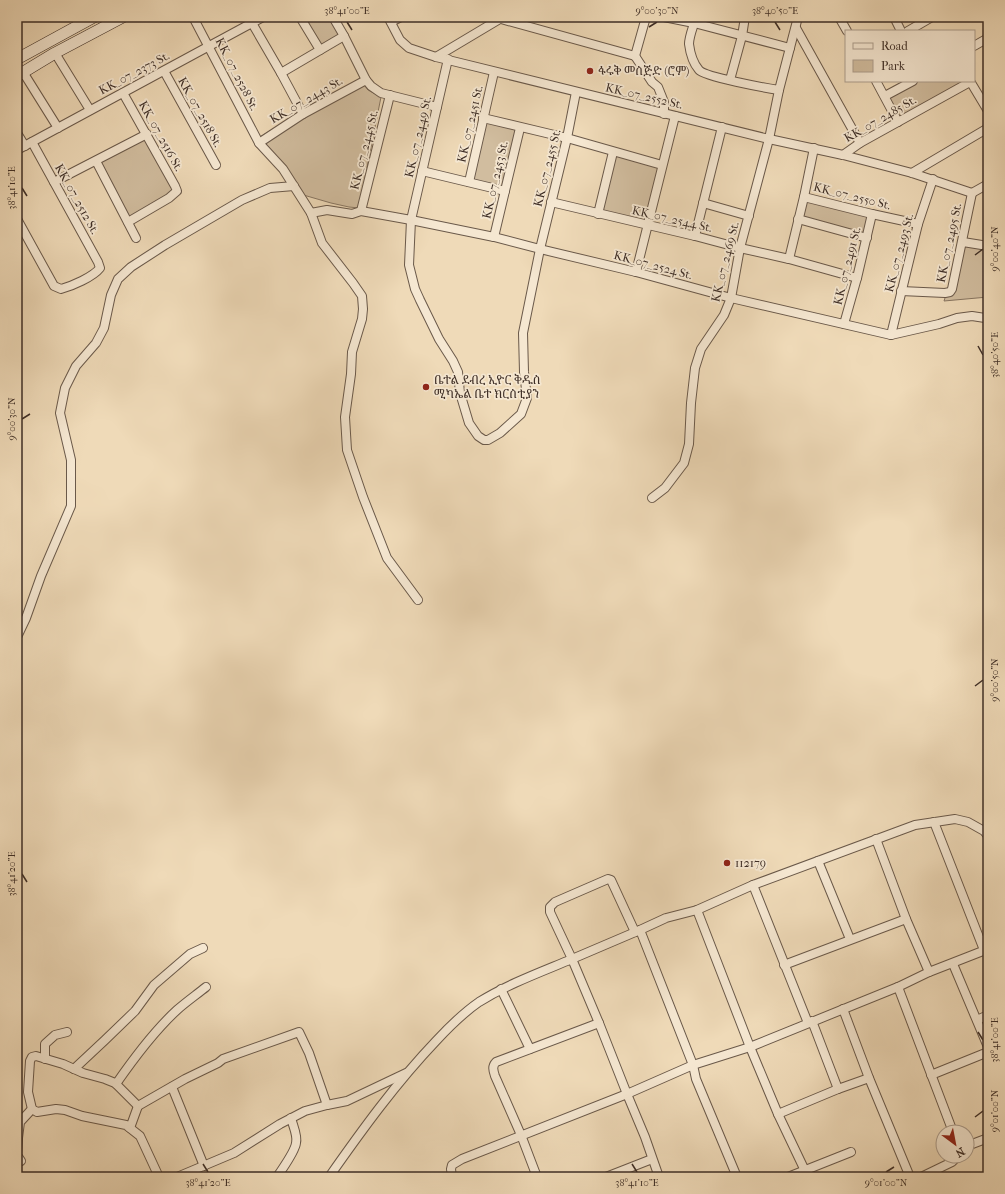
<svg xmlns="http://www.w3.org/2000/svg" width="1005" height="1194" viewBox="0 0 1005 1194" font-family="'IM FELL French Canon','Noto Serif Ethiopic',serif">
  <style>
    .green { fill: #d1bd9f; stroke: #887662 }
    .lines { fill: none; stroke-linecap: round; stroke-linejoin: round }
    .street-casing { stroke: #6a594a; stroke-width: 10 }
    .secondary-casing { stroke: #3e2e26; stroke-width: 12 }
    .street { stroke: #f5e7d1; stroke-width: 8 }
    .secondary { stroke: #f5e7d1; stroke-width: 11 }
    .ticks { fill: none; stroke: #3e2e26; stroke-width: 1.5 }
    .poi-dot { fill: #8f2418; stroke: #f5e7d1; stroke-width: 1.5 }
    .labels { text-anchor: middle; stroke-width: 3.5; stroke-linejoin: round; paint-order: stroke }
    .poi-label { font-size: 12px; fill: #3e2e26; stroke: #f5e7d1; text-anchor: start }
    .street-label { font-size: 12px; fill: #3e2e26; stroke: #f5e7d1 }
    .neatline { fill: none; stroke: #3e2e26; stroke-width: 1.5 }
    .ticks-label { font-size: 10px; text-anchor: middle; fill: #3e2e26 }
  </style>
  <rect width="100%" height="100%" fill="#efdab8"/>
  <filter id="stains"><feTurbulence type="fractalNoise" baseFrequency=".005" numOctaves="4"/><feColorMatrix values="0 0 0 0 .2 0 0 0 0 .09 0 0 0 0 .02 0 0 0 .5 -.17"/></filter>
  <radialGradient id="worn" r=".72"><stop offset=".6" stop-color="#630" stop-opacity="0"/><stop offset="1" stop-color="#630" stop-opacity=".3"/></radialGradient>
  <g class="green">
    <path d="M300,17H333L344,36L320,50Z"/>
    <path d="M360,79L368,90L381,97L359,208L349,207L331,203L300,194L255,140L296,115Z"/>
    <path d="M908,81H969L898,122L885,96Z"/>
    <path d="M483,118L520,128L505,191L469,182Z"/>
    <path d="M147,134L177,191L128,222L96,161Z"/>
    <path d="M613,152L662,165L647,225L598,214Z"/>
    <path d="M804,197L872,214L867,238L798,219Z"/>
    <path d="M963,242L988,246V297L944,301Z"/>
  </g>
  <g class="lines">
    <g class="street-casing">
      <g id="street">
        <path d="M193,17L259,143L283,169L311,213L322,243L353,283L362,296L363,309L362,319L352,352L351,374L345,417L347,450L363,497L387,558L418,600"/>
        <path d="M300,17L320,50"/>
        <path d="M333,17L344,36L366,80L371,86L381,93L437,107"/>
        <path d="M388,17L400,40L409,48L436,57L769,139L843,155L912,173L972,193"/>
        <path d="M664,17L694,23L790,48"/>
        <path d="M696,17C694,25 689,36 689,44C690,52 693,63 699,70C705,77 766,88 779,90"/>
        <path d="M839,17L847,31"/>
        <path d="M894,17L901,31"/>
        <path d="M501,19L635,56"/>
        <path d="M391,22L401,17"/>
        <path d="M252,23L281,73L303,114"/>
        <path d="M796,28L860,143"/>
        <path d="M908,31L932,17"/>
        <path d="M974,46L988,38"/>
        <path d="M55,53L90,110"/>
        <path d="M635,56L652,82L658,87L664,102V114"/>
        <path d="M635,56L646,17"/>
        <path d="M436,57L503,17"/>
        <path d="M448,59L411,220L409,265L415,289L420,300L439,339L453,361L458,372L460,393L469,423L478,436L484,440H488L500,433L521,414L527,398L524,372L523,333L540,249L567,138L576,92"/>
        <path d="M164,71L216,165"/>
        <path d="M23,72L58,128"/>
        <path d="M281,73L344,36"/>
        <path d="M730,80L742,36L745,17"/>
        <path d="M876,81L898,122"/>
        <path d="M970,81L988,111"/>
        <path d="M123,93L175,186L177,191L169,198L128,222"/>
        <path d="M885,96L913,81"/>
        <path d="M483,118L567,138L662,165"/>
        <path d="M17,133L25,146"/>
        <path d="M259,143L303,114L366,80"/>
        <path d="M17,150L263,17"/>
        <path d="M843,155L860,143L970,82"/>
        <path d="M96,161L136,238"/>
        <path d="M422,171L505,191"/>
        <path d="M912,173L988,128"/>
        <path d="M54,182L147,134"/>
        <path d="M469,182L494,72"/>
        <path d="M972,193L988,184"/>
        <path d="M804,197L872,214L918,224"/>
        <path d="M551,202L695,236L740,248L789,259L857,278"/>
        <path d="M703,203L749,216"/>
        <path d="M361,211L390,95"/>
        <path d="M311,213L327,210L352,214L361,211L411,220L494,237L540,249L636,272L731,298L891,335L939,324L957,318L972,316L985,318L988,319"/>
        <path d="M598,214L613,152"/>
        <path d="M17,219L54,286L61,289C72,286 93,277 100,268L98,262L32,142"/>
        <path d="M798,219L867,238"/>
        <path d="M695,236L722,127"/>
        <path d="M494,237L520,128"/>
        <path d="M963,242L988,246"/>
        <path d="M789,259L804,197L814,148"/>
        <path d="M636,272L675,116"/>
        <path d="M901,291L945,293L950,292L952,289L972,193"/>
        <path d="M844,324L857,278L872,214"/>
        <path d="M891,335L918,224L933,179"/>
        <path d="M652,498L665,488L684,463L689,444L691,403L695,368L701,349L724,315L731,298L740,248L769,139L779,90L798,17"/>
        <path d="M17,637L26,618L41,576L71,506V460L60,413L65,388L76,366L96,343L104,328L111,295L118,279L131,267L165,245L242,200L270,188L294,186"/>
        <path d="M934,822L984,950"/>
        <path d="M876,839L906,919L929,972"/>
        <path d="M818,861L850,939"/>
        <path d="M753,885L915,825L955,819L968,822L984,831L988,836"/>
        <path d="M697,910L750,1047L778,1114L808,1177"/>
        <path d="M640,930L693,1065L696,1079L737,1177"/>
        <path d="M953,964L988,1047"/>
        <path d="M784,965L906,919"/>
        <path d="M898,987L953,1132"/>
        <path d="M501,989L530,1049"/>
        <path d="M843,1009L869,1078L910,1177"/>
        <path d="M977,1020L988,1015"/>
        <path d="M812,1021L838,1089"/>
        <path d="M808,1023L753,885L697,910L666,918L640,930L572,959L599,1023L627,1094L693,1065L750,1047L898,987L929,972L988,949"/>
        <path d="M45,1059V1044L55,1035L67,1032"/>
        <path d="M74,1069L105,1040L135,1011L154,985L190,954L203,948"/>
        <path d="M931,1075L988,1052"/>
        <path d="M116,1084C134,1058 153,1032 177,1010C186,1002 196,995 206,987"/>
        <path d="M172,1087L204,1166"/>
        <path d="M778,1114L838,1089L869,1078"/>
        <path d="M130,1128L138,1106"/>
        <path d="M967,1146L988,1138"/>
        <path d="M21,1161L17,1155L18,1138L20,1122L32,1109"/>
        <path d="M159,1177L140,1136L126,1125L82,1116L65,1110L56,1109L37,1112L32,1109L28,1092L30,1061L32,1057L36,1056L63,1064L83,1073L105,1079L115,1083L138,1106L185,1079L218,1063L223,1059L299,1032L309,1053L327,1105"/>
        <path d="M177,1177L234,1153L280,1124L305,1111L327,1105L347,1101L406,1073"/>
        <path d="M277,1177C282,1169 295,1152 296,1143C298,1136 293,1126 291,1118"/>
        <path d="M329,1177C362,1130 396,1083 436,1041C449,1027 463,1013 479,1002C508,984 541,972 572,959L550,912V907L555,902L608,879L611,880L635,932"/>
        <path d="M452,1177L451,1169L452,1165L462,1159L627,1094L645,1137L659,1177"/>
        <path d="M537,1177L521,1135L495,1076C493,1070 492,1066 496,1062L599,1023"/>
        <path d="M606,1177L652,1159"/>
        <path d="M788,1177L851,1152"/>
        <path d="M921,1177L952,1162L958,1156"/>
      </g>
    </g>
    <g class="secondary-casing">
      <g id="secondary">
        <path d="M17,59L94,17"/>
        <path d="M17,76L55,53L123,17"/>
      </g>
    </g>
    <use href="#street" class="street"/>
    <use href="#secondary" class="secondary"/>
  </g>
  <path class="ticks" d="M347,22L352,30M775,22L780,30M649,27L657,22M22,188L27,196M975,255L983,249M978,346L983,355M22,419L30,414M975,686L983,680M22,874L27,882M978,1032L983,1040M975,1117L983,1111M203,1164L208,1172M632,1164L637,1172M886,1172L894,1167"/>
  <g class="poi-dot">
    <circle cx="590" cy="71" r="4"/>
    <circle cx="426" cy="387" r="4"/>
    <circle cx="727" cy="863" r="4"/>
  </g>
  <g class="labels">
    <g class="poi-label">
      <text x="598" y="75">ፋሩቅ መስጅድ (ሮም)</text>
      <text x="434" y="384">ቤተል ደብረ ኢዮር ቅዱስ<tspan x="434" dy="14">ሚካኤል ቤተ ክርስቲያን</tspan></text>
      <text x="735" y="867">112179</text>
    </g>
    <g class="street-label">
      <text transform="translate(134 73) rotate(-28)" y="4">KK_07_2373 St.</text>
      <text transform="translate(237 74) rotate(63)" y="4">KK_07_2528 St.</text>
      <text transform="translate(644 96) rotate(13)" y="4">KK_07_2552 St.</text>
      <text transform="translate(306 100) rotate(-30)" y="4">KK_07_2443 St.</text>
      <text transform="translate(200 112) rotate(61)" y="4">KK_07_2518 St.</text>
      <text transform="translate(880 119) rotate(-30)" y="4">KK_07_2485 St.</text>
      <text transform="translate(470 124) rotate(-77)" y="4">KK_07_2451 St.</text>
      <text transform="translate(161 136) rotate(61)" y="4">KK_07_2516 St.</text>
      <text transform="translate(418 137) rotate(-77)" y="4">KK_07_2449 St.</text>
      <text transform="translate(364 150) rotate(-76)" y="4">KK_07_2445 St.</text>
      <text transform="translate(547 168) rotate(-76)" y="4">KK_07_2455 St.</text>
      <text transform="translate(495 180) rotate(-77)" y="4">KK_07_2453 St.</text>
      <text transform="translate(852 196) rotate(14)" y="4">KK_07_2550 St.</text>
      <text transform="translate(77 199) rotate(61)" y="4">KK_07_2512 St.</text>
      <text transform="translate(672 219) rotate(13)" y="4">KK_07_2544 St.</text>
      <text transform="translate(949 243) rotate(-78)" y="4">KK_07_2495 St.</text>
      <text transform="translate(899 253) rotate(-75)" y="4">KK_07_2493 St.</text>
      <text transform="translate(725 262) rotate(-76)" y="4">KK_07_2469 St.</text>
      <text transform="translate(653 265) rotate(15)" y="4">KK_07_2524 St.</text>
      <text transform="translate(847 266) rotate(-76)" y="4">KK_07_2491 St.</text>
    </g>
  </g>
  <rect width="1005" height="1194" fill="none" stroke="#efdab8" stroke-width="44"/>
  <rect x="845" y="30" width="130" height="52" fill="#f5e7d1" stroke="#ac9d8d"/>
  <rect x="853" y="43" width="20" height="6" fill="#f5e7d1" stroke="#ac9d8d"/>
  <text x="881" y="50" font-size="12" fill="#3e2e26">Road</text>
  <rect x="853" y="60" width="20" height="12" fill="#d1bd9f" stroke="#ac9d8d"/>
  <text x="881" y="70" font-size="12" fill="#3e2e26">Park</text>
  <g transform="translate(955 1144) rotate(148)"><circle r="19" fill="#f5e7d1" stroke="#ac9d8d"/>
  <path d="M0-3L7 15L0 10L-7 15Z" fill="#8f2418"/>
  <text y="-6" font-size="11" font-weight="bold" text-anchor="middle" fill="#3e2e26">N</text>
  </g>
  <rect x="22" y="22" width="961" height="1150" class="neatline"/>
  <g class="ticks-label">
    <text x="347" y="14">38°41'00"E</text>
    <text x="657" y="14">9°00'30"N</text>
    <text x="775" y="14">38°40'50"E</text>
    <text transform="translate(11 188) rotate(-90)" y="4">38°41'10"E</text>
    <text transform="translate(994 249) rotate(-90)" y="4">9°00'40"N</text>
    <text transform="translate(994 355) rotate(-90)" y="4">38°40'50"E</text>
    <text transform="translate(11 419) rotate(-90)" y="4">9°00'30"N</text>
    <text transform="translate(994 680) rotate(-90)" y="4">9°00'50"N</text>
    <text transform="translate(11 874) rotate(-90)" y="4">38°41'20"E</text>
    <text transform="translate(994 1040) rotate(-90)" y="4">38°41'00"E</text>
    <text transform="translate(994 1111) rotate(-90)" y="4">9°01'00"N</text>
    <text x="208" y="1186">38°41'20"E</text>
    <text x="637" y="1186">38°41'10"E</text>
    <text x="886" y="1186">9°01'00"N</text>
  </g>
  <rect width="100%" height="100%" filter="url(#stains)"/>
  <rect width="100%" height="100%" fill="url(#worn)"/>
</svg>
